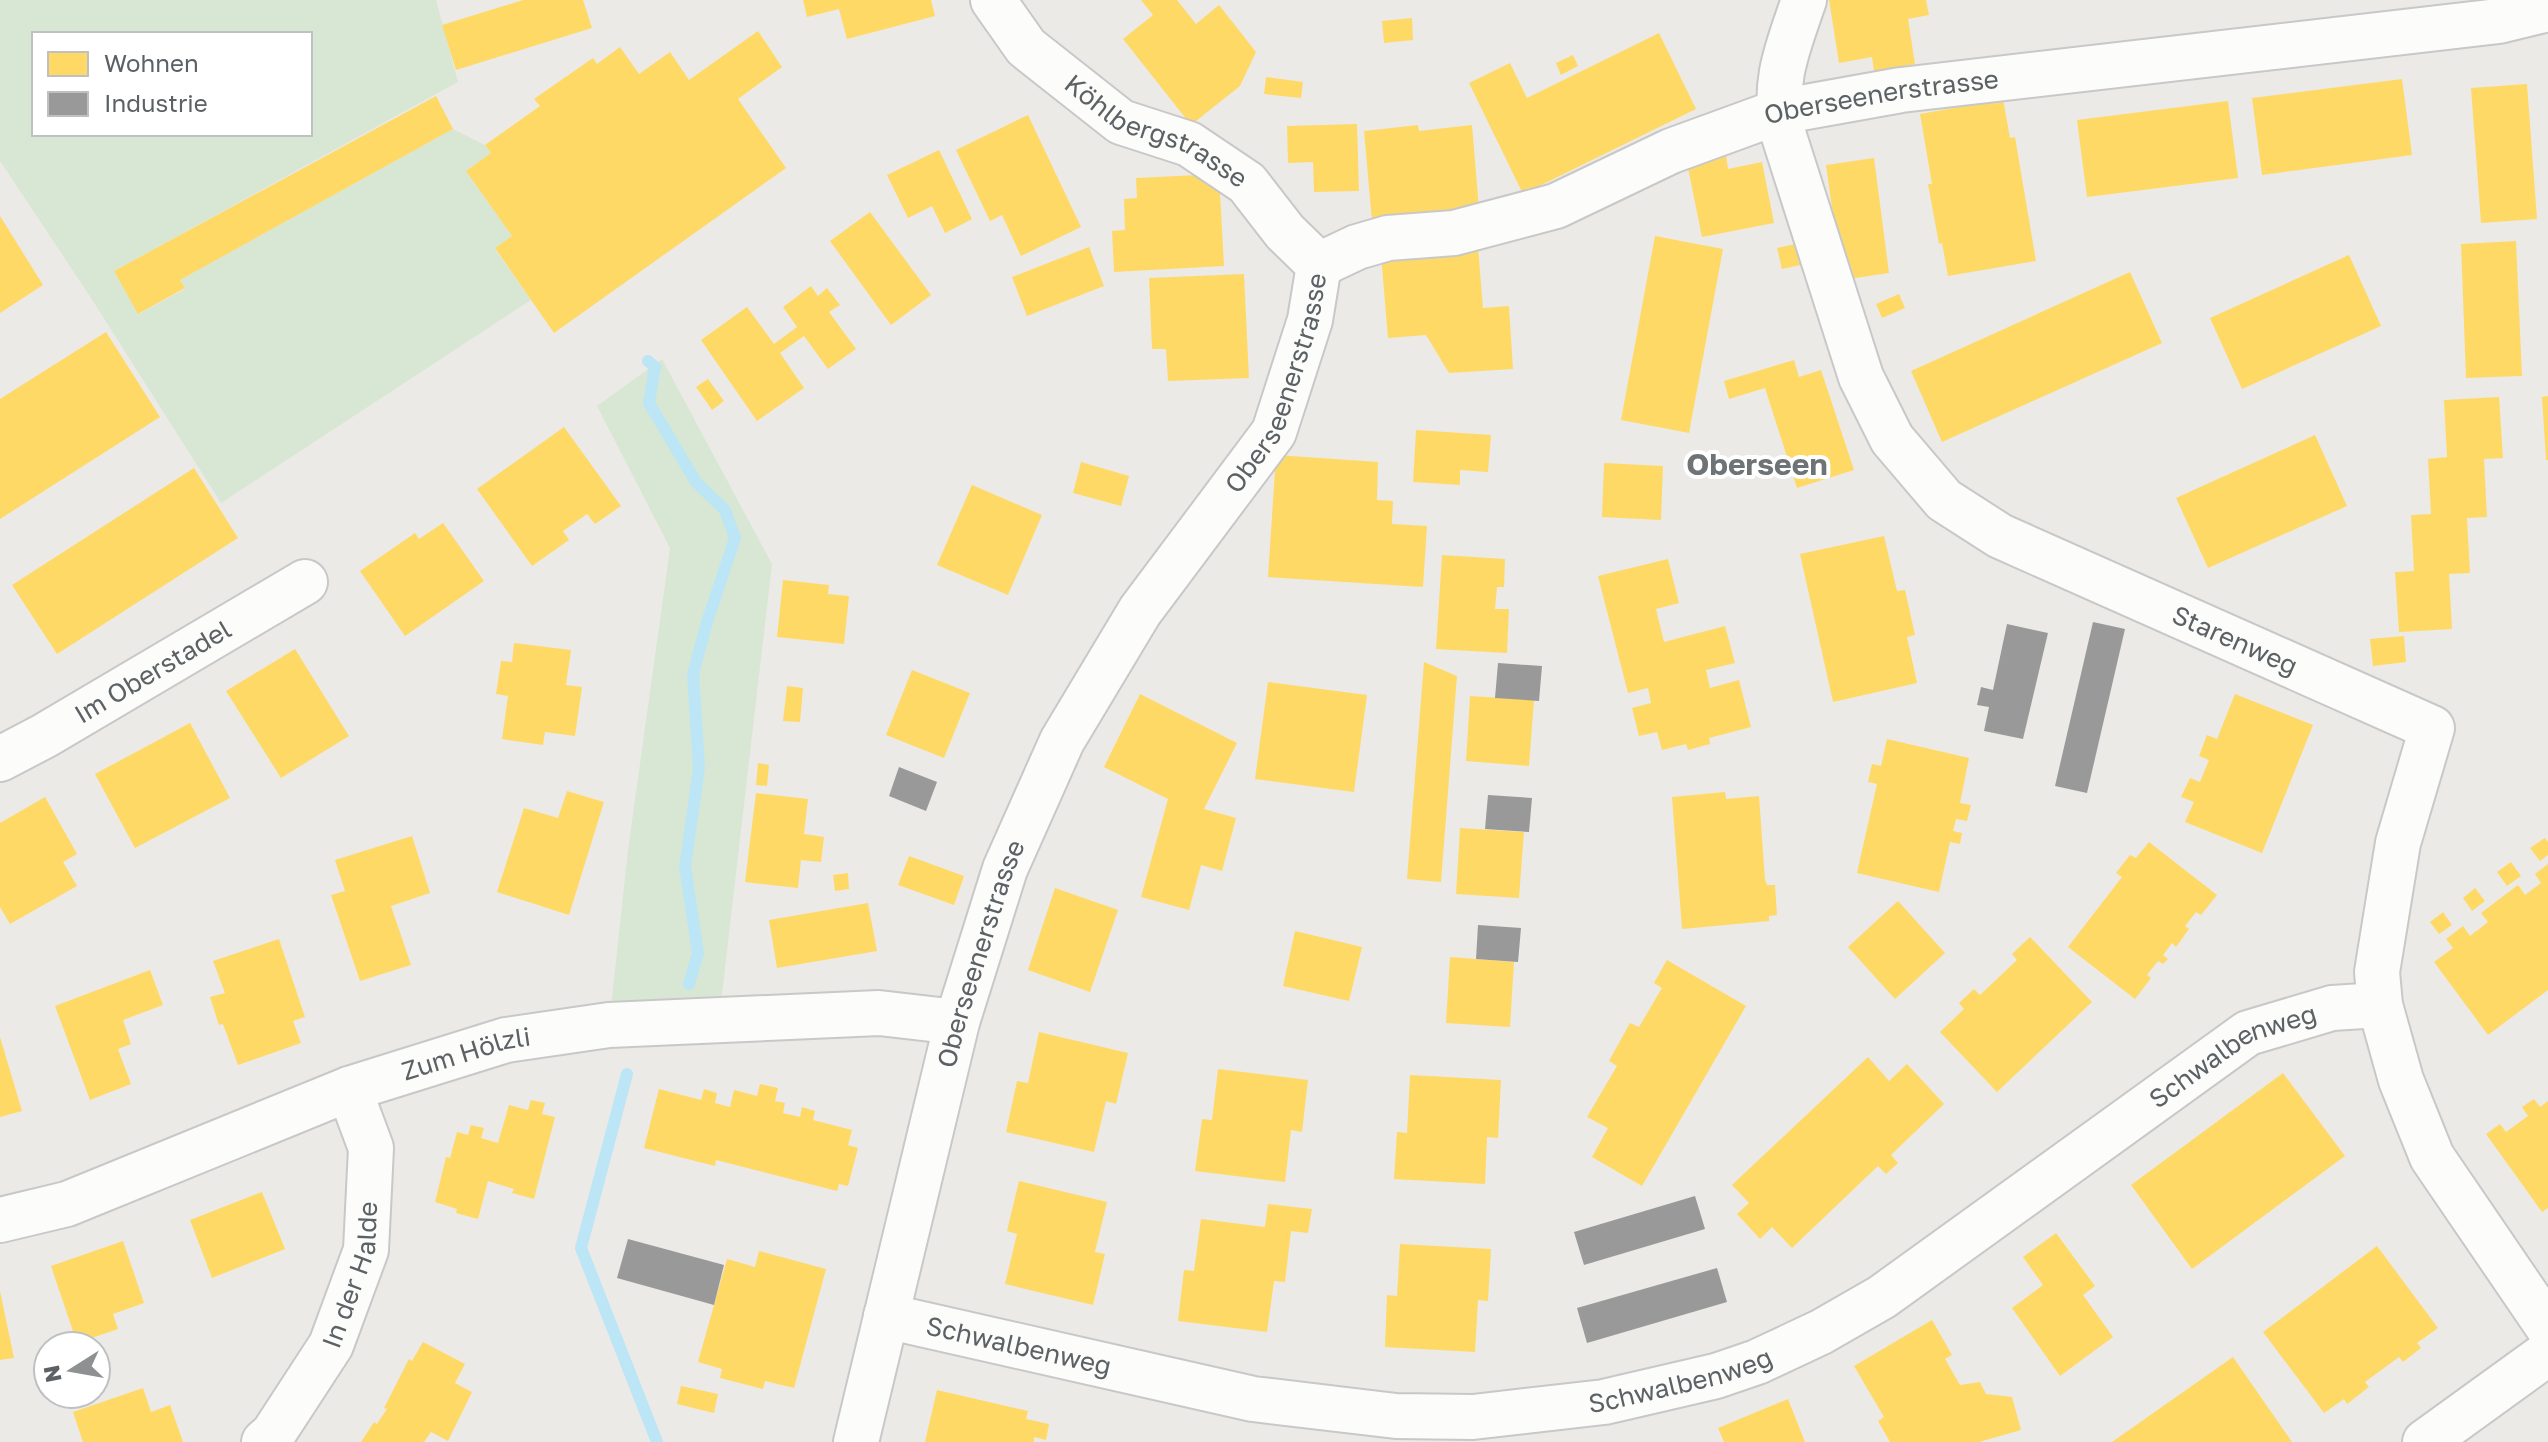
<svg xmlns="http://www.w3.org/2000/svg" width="2548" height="1442" viewBox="0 0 2548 1442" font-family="'Golos Text',sans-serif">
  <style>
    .green { fill: #d8e7d3; fill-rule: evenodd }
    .homes { fill: #ffd966 }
    .industry { fill: #999 }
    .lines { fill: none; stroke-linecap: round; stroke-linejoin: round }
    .stream { stroke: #bce6f5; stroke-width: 12 }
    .minor-casing { stroke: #c8c8c8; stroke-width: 48 }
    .minor { stroke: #fcfcfb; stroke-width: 44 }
    .labels { text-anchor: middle; stroke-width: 8; stroke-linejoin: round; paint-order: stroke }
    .street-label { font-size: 26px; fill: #5c6165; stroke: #fff }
    .quarter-label { font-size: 30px; font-weight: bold; fill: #6e7376; stroke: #fff }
  </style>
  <rect width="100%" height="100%" fill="#eceae7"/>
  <g class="green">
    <path d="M0,0H436L458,82L114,271L139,314L185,289L180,280L453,129L485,145L491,153L466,171L512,236L495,249L531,300L221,503L91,298L0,161ZM34,34H310V134H34Z"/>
    <path d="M662,359L772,564L719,1020L609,1025L628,850L670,548L597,406Z"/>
  </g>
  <g class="homes">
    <path d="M523,0H583L592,28L456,70L442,25Z"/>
    <path d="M803,0H931L935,16L847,39L839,9L807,17Z"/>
    <path d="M1141,0H1177L1196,24L1219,5L1256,52L1240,86L1191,125L1123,39L1153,15Z"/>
    <path d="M1829,0H1926L1929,15L1908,19L1915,64L1874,71L1872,57L1839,63Z"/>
    <path d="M1412,18L1413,40L1384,43L1382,21Z"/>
    <path d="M758,31L782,67L738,99L786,168L554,333L495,248L512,236L466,171L491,153L485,145L540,106L534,99L593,58L597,64L620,47L639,74L670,52L689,80Z"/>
    <path d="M1659,33L1696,109L1523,194L1469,83L1510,63L1527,98Z"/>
    <path d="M1573,55L1578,66L1561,75L1556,63Z"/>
    <path d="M1266,77L1303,82L1301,98L1264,94Z"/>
    <path d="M2402,79L2412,155L2262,175L2252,98Z"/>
    <path d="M2527,84L2537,219L2481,223L2471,88Z"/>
    <path d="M436,96L453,129L180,280L185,288L138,314L114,271Z"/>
    <path d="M2003,99L2010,138L2015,137L2036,261L1948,276L1942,243L1939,244L1928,184H1932L1920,114Z"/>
    <path d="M2228,101L2238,178L2087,197L2077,120Z"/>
    <path d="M1028,115L1081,227L1021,256L1002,215L990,221L956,150Z"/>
    <path d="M1357,124L1359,191L1314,192L1313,162L1288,163L1287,126Z"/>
    <path d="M1418,125L1419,131L1472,125L1479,209L1372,221L1364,131Z"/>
    <path d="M939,150L972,219L945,233L932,206L908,218L887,175Z"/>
    <path d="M1726,155L1728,169L1762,162L1774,223L1702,237L1687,163Z"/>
    <path d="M1874,158L1889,273L1842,280L1826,165Z"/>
    <path d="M1219,174L1224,266L1114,272L1112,231L1125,230L1124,199L1137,198L1136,178Z"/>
    <path d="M870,212L931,295L891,325L830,241Z"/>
    <path d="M0,216L43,285L0,313Z"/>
    <path d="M1655,236L1723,249L1689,433L1621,420Z"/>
    <path d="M2516,241L2522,376L2466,378L2461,244Z"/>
    <path d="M1800,243L1805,264L1782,269L1777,248Z"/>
    <path d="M1089,247L1104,286L1027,316L1012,277Z"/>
    <path d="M1478,247L1483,308L1509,306L1513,369L1449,373L1426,335L1388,338L1381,255Z"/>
    <path d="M2349,255L2381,326L2242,389L2210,318Z"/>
    <path d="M2130,272L2162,343L1942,442L1911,371Z"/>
    <path d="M1244,274L1249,378L1168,381L1166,349H1152L1149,278Z"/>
    <path d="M811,286L818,296L827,288L840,305L829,312L856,349L828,369L804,336L780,353L804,388L757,421L701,340L747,307L774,344L797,327L783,307Z"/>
    <path d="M1899,294L1905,308L1882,318L1876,304Z"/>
    <path d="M106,332L160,417L0,519V399Z"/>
    <path d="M1794,360L1799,377L1821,370L1854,470L1797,488L1765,388L1729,399L1724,381Z"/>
    <path d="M708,379L724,401L712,410L696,387Z"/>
    <path d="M2548,396V460H2546L2542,397Z"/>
    <path d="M2499,397L2503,458L2484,459L2487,517L2467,518L2470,573L2449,574L2452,629L2399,632L2395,572L2414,571L2411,515L2431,514L2428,459L2447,457L2444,400Z"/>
    <path d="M564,427L621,506L595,524L587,514L563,531L569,540L532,566L477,489Z"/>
    <path d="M1416,430L1491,435L1488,472L1460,470V485L1413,482Z"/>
    <path d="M2315,435L2347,506L2208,568L2176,498Z"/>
    <path d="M1276,455L1378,462L1377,500L1393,501L1392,524L1427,526L1423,587L1268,577Z"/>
    <path d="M1081,462L1129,476L1121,506L1073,493Z"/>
    <path d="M1604,463L1663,466L1661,520L1602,517Z"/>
    <path d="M194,468L238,538L57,654L12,585Z"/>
    <path d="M972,485L1042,515L1008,595L937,565Z"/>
    <path d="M443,523L484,581L405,636L360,571L415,533L419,539Z"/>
    <path d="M1884,536L1897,591L1905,590L1915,635L1907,637L1917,683L1833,702L1800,554Z"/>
    <path d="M1442,555L1505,559L1504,587H1497L1495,609H1509L1507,653L1436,649Z"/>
    <path d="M1668,559L1679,603L1656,609L1664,642L1725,626L1735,663L1706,670L1710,688L1739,680L1751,727L1709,738L1710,744L1688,750L1686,744L1662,750L1657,732L1639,736L1632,708L1651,703L1648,688L1628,693L1598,576Z"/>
    <path d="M783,580L829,585L828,594L849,596L844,644L777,637Z"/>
    <path d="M2404,636L2406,662L2373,666L2370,639Z"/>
    <path d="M514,643L571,650L566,685L582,687L575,736L545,732L543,745L502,739L508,696L496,694L501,661L512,662Z"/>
    <path d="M295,649L349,736L281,778L226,691Z"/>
    <path d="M1424,662L1457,676L1441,882L1407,879Z"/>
    <path d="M912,670L970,693L944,758L886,735Z"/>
    <path d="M1268,682L1367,695L1354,792L1255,779Z"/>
    <path d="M787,686L803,688L800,722L783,721Z"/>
    <path d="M1140,694L1237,743L1204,809L1236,818L1222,871L1201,865L1189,910L1141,897L1168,799L1104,767Z"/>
    <path d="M2235,694L2313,725L2262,853L2185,822L2194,802L2181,797L2190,778L2200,782L2209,760L2199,756L2207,735L2217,739Z"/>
    <path d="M1470,696L1534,700L1529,766L1466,761Z"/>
    <path d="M190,723L230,798L135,848L95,774Z"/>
    <path d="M1887,739L1969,758L1960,803L1971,805L1967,821L1956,819L1953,831L1962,833L1960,844L1950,842L1939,892L1857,873L1877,784L1868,782L1872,764L1881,766Z"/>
    <path d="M758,763L769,765L767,786L756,785Z"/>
    <path d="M567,791L604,802L569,915L497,892L524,808L558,818Z"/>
    <path d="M1725,792L1726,799L1759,796L1765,880L1767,885H1775L1777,915L1769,916V921L1682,929L1672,797Z"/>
    <path d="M756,793L808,799L804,834L824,837L821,862L801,860L798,888L745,882Z"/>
    <path d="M45,797L77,854L63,862L77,886L10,924L0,907V823Z"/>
    <path d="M1460,828L1524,832L1519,898L1456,894Z"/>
    <path d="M412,836L430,893L391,906L411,965L360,981L331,895L345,891L335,860Z"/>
    <path d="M2545,838L2548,842V855L2540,861L2530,848Z"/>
    <path d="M2149,842L2217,895L2201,915L2196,912L2185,926L2189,929L2176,947L2172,943L2163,955L2168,959L2163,964L2158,961L2147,975L2151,978L2135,999L2068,947L2122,877L2116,873L2130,855L2136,858Z"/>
    <path d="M909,856L964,876L954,905L898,885Z"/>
    <path d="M2511,862L2521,876L2507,886L2497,872Z"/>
    <path d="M2548,864V990L2488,1035L2434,962L2453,948L2446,939L2463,926L2470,936L2488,922L2481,913L2518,885L2525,895L2541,883L2535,874Z"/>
    <path d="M848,873L849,889L835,891L833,875Z"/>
    <path d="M1055,888L1118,910L1090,992L1028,970Z"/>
    <path d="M2475,888L2485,901L2472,911L2463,898Z"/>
    <path d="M1898,901L1945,953L1895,999L1848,947Z"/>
    <path d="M868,903L877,951L777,968L769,920Z"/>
    <path d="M2443,912L2452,925L2439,934L2430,922Z"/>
    <path d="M1295,931L1362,947L1349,1001L1283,986Z"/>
    <path d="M2030,937L2092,1002L1997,1092L1940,1032L1964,1009L1959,1003L1974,989L1980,995L2017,960L2012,954Z"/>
    <path d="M279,939L305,1017L293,1021L301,1043L238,1065L223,1024L219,1025L210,997L225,993L213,961Z"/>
    <path d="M1450,957L1514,962L1510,1027L1446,1023Z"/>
    <path d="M1667,960L1746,1006L1642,1186L1592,1157L1608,1128L1587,1117L1617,1066L1609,1061L1630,1023L1639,1027L1662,988L1654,983Z"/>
    <path d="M150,970L163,1005L123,1020L131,1044L118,1049L131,1084L90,1100L55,1006Z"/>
    <path d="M1039,1032L1128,1053L1116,1104L1106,1101L1094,1152L1006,1132L1017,1081L1028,1083Z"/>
    <path d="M0,1037L22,1111L0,1117Z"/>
    <path d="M1868,1057L1889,1081L1907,1064L1944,1104L1891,1155L1898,1163L1886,1174L1878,1166L1792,1248L1772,1227L1760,1239L1737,1214L1749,1203L1732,1185Z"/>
    <path d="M1218,1069L1308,1080L1302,1132L1291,1130L1285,1182L1195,1171L1202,1119L1212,1120Z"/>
    <path d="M2283,1073L2345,1156L2192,1269L2131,1185Z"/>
    <path d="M1410,1075L1501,1080L1498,1138L1487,1137L1485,1184L1394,1179L1397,1132L1407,1133Z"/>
    <path d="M760,1084L778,1088L775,1101L785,1103L783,1113L800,1117L802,1107L815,1111L813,1120L852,1130L848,1145L858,1148L848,1186L839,1184L837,1191L716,1160L715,1166L644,1148L659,1089L701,1100L704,1089L717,1093L715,1103L730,1107L734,1090L757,1096Z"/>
    <path d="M2534,1099L2540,1107L2548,1101V1208L2542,1212L2486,1134L2500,1124L2506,1132L2528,1116L2522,1107Z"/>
    <path d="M531,1100L545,1103L542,1114L555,1117L534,1199L512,1193L514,1189L488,1181L478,1219L456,1213L457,1209L435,1202L446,1157L450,1158L457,1132L468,1135L471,1125L484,1128L481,1138L498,1143L509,1105L528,1110Z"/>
    <path d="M1019,1181L1107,1202L1095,1252L1105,1254L1093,1305L1005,1284L1017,1234L1007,1231Z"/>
    <path d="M262,1192L285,1249L212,1278L190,1220Z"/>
    <path d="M1268,1204L1312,1209L1308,1233L1291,1231L1285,1282L1274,1281L1267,1332L1178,1321L1184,1270L1194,1271L1201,1219L1265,1227Z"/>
    <path d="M2056,1233L2095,1286L2083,1295L2113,1337L2060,1376L2012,1308L2043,1285L2023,1257Z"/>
    <path d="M123,1241L144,1303L113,1314L118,1329L77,1343L51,1266Z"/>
    <path d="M1400,1244L1491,1249L1488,1301L1478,1300L1475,1352L1385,1347L1387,1295L1397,1296Z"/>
    <path d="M2377,1246L2438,1328L2417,1343L2421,1348L2403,1362L2399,1357L2365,1382L2369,1387L2347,1404L2344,1399L2324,1413L2263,1332Z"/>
    <path d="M759,1251L826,1269L794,1388L765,1381L763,1389L720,1378L722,1369L698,1362L727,1259L755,1267Z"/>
    <path d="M0,1291L14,1358L0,1360Z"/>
    <path d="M1932,1320L1952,1355L1945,1359L1960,1385L1980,1382L1986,1394L2012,1397L2021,1430L1979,1442H1890L1878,1421L1884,1417L1854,1366Z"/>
    <path d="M423,1342L465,1364L455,1383L472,1392L448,1441L431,1432L424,1442H361L374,1422L377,1424L387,1409L384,1408L409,1359L412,1361Z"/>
    <path d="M2233,1357L2292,1442H2112Z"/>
    <path d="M681,1386L718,1394L714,1413L677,1404Z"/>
    <path d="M143,1388L151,1412L170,1405L183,1442H83L73,1412Z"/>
    <path d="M937,1390L1028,1411L1026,1419L1049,1424L1046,1440L1034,1437V1442H925Z"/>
    <path d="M1788,1399L1805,1442H1724L1718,1428Z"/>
  </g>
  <g class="industry">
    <path d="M2093,622L2125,629L2087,793L2055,786Z"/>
    <path d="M2007,624L2048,633L2023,739L1984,731L1989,707L1977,705L1981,687L1993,690Z"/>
    <path d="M1498,663L1542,666L1539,701L1495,698Z"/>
    <path d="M899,767L937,782L926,811L889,796Z"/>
    <path d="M1488,795L1532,798L1529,832L1485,829Z"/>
    <path d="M1478,925L1521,928L1518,962L1476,959Z"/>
    <path d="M1695,1196L1705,1229L1584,1265L1574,1232Z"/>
    <path d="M628,1239L724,1265L714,1305L617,1278Z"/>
    <path d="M1717,1268L1727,1302L1587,1343L1577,1308Z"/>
  </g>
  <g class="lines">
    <g class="stream">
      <path d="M648,361L655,367L649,403L696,482L725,510L735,538L707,622L693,674L699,768L685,867L698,953L689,984"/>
      <path d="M627,1074L581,1248L657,1442"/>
    </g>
    <g class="minor-casing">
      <g id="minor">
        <path id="s1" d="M993,0L1026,47L1121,122L1189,144L1247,183L1285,232L1319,265"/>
        <path id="s2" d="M1804,0C1788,47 1772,82 1783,133L1861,377L1892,439L1944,500L2000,536L2432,728L2398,843L2377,972L2380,1005L2401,1080L2432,1157L2548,1327"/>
        <path id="s3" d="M1319,265L1357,247L1388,238L1454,233L1556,206L1671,151L1778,112L1901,90L2499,21L2548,9"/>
        <path id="s4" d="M0,759L44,736L305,582"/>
        <path id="s5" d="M0,1220L67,1204L349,1089L506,1040L609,1025L879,1013L957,1022"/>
        <path id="s6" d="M886,1316L1253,1399L1396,1416L1473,1417L1604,1402L1716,1376L1757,1362L1821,1332L1882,1297L2248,1033L2332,1008L2380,1005"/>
        <path id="s7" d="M264,1442L273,1434L331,1345L366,1250L371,1148L349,1089"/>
        <path id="s8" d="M856,1442L957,1022L1005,869L1062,741L1140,611L1274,432L1310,320L1319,265"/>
        <path d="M2425,1442L2548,1353"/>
      </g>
    </g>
    <use href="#minor" class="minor"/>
  </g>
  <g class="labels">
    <g class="street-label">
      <text dy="9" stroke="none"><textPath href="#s3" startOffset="592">Oberseenerstrasse</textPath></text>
      <text dy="9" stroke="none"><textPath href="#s1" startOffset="214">Köhlbergstrasse</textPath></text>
      <text dy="9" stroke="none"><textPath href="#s8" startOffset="1154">Oberseenerstrasse</textPath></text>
      <text dy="9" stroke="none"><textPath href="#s2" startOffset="866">Starenweg</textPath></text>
      <text dy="9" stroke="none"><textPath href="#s4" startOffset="176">Im Oberstadel</textPath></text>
      <text dy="9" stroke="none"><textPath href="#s8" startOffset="504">Oberseenerstrasse</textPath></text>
      <text dy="9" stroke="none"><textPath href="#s5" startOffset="496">Zum Hölzli</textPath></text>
      <text dy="9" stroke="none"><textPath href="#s6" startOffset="1456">Schwalbenweg</textPath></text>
      <text dy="9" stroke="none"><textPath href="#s7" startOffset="192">In der Halde</textPath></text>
      <text dy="9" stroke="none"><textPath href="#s6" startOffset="136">Schwalbenweg</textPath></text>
      <text dy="9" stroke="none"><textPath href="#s6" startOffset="808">Schwalbenweg</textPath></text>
    </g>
    <g class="quarter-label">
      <text x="1757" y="475">Oberseen</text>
    </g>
  </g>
  <rect x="32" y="32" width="280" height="104" fill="#ffffff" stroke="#bec0c1" stroke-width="2"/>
  <rect x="48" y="52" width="40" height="24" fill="#ffd966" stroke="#bec0c1" stroke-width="2"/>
  <text x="104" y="72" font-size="24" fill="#5c6165">Wohnen</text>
  <rect x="48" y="92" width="40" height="24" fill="#999999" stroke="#bec0c1" stroke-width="2"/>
  <text x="104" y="112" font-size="24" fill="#5c6165">Industrie</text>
  <g transform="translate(72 1370) rotate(259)"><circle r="38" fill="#ffffff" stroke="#bec0c1" stroke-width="2"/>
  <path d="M0-6L14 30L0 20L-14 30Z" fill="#8e9192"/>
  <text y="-12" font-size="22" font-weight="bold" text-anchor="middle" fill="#5c6165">N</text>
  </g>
</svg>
